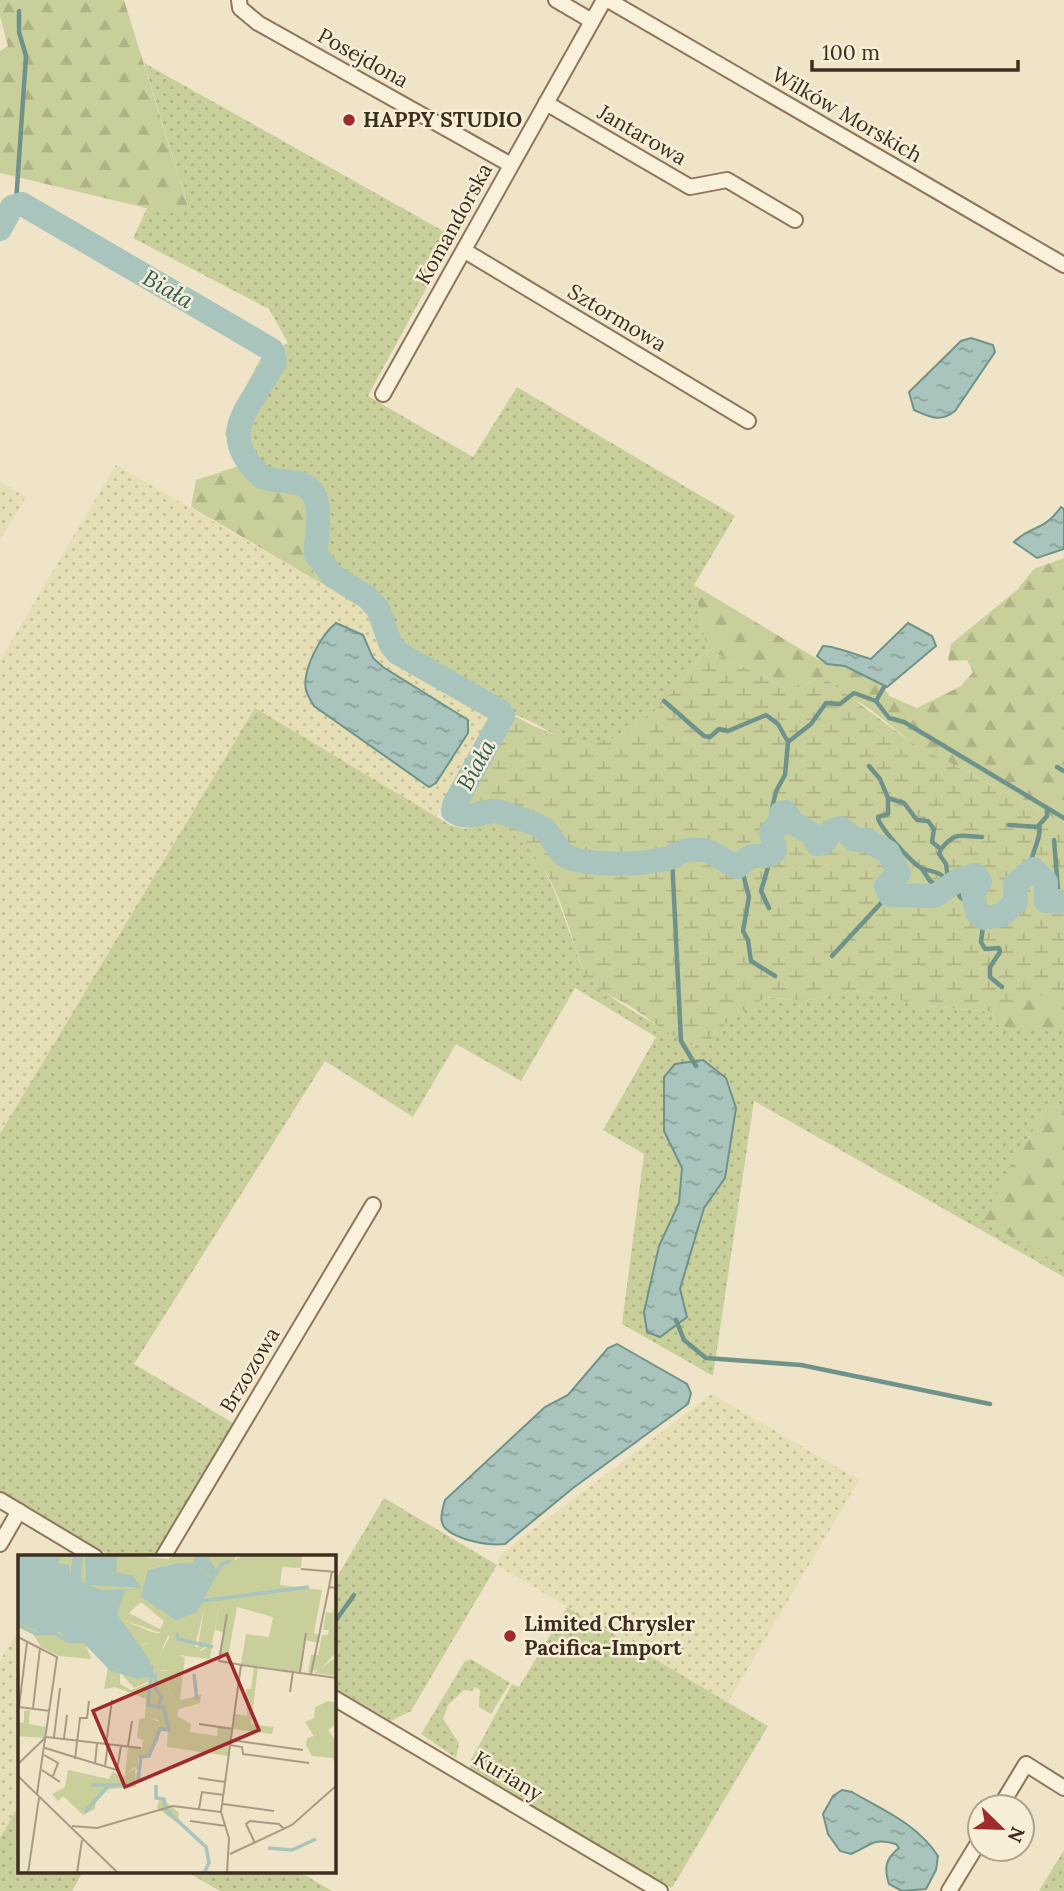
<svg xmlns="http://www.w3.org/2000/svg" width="1064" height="1891" viewBox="0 0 1064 1891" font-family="Lora,serif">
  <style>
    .farmland { fill: url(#farmland-dots) }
    .grass { fill: url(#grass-dots) }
    .forest { fill: url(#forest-firs) }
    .wetland { fill: url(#wetland-marsh) }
    .water { fill: url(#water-ripples); stroke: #6f938a; stroke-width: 2 }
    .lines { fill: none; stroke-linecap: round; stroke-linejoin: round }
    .stream { stroke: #6f938a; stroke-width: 4.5 }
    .river { stroke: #a9c4bc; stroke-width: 24 }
    .minor-casing { stroke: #8d765c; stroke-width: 18 }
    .minor { stroke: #faf1dc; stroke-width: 14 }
    .poi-dot { fill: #9e2a2b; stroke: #f7eed8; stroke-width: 2.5 }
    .labels { text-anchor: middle; stroke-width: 5; stroke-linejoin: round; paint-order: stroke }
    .street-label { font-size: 21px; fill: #3d2e20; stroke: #f7eed8 }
    .poi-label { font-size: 21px; font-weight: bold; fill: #3d2e20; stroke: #f7eed8; text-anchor: start }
    .water-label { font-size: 23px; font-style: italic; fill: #2f5d5a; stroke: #f7eed8 }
    .inset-river { fill: none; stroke: #a9c4bc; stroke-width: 3.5 }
    .inset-road { fill: none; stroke: #a89b85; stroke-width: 2 }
    .view { fill: #9e2a2b; fill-opacity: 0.15; stroke: #9e2a2b; stroke-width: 3.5 }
    .inset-edge { fill: none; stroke: #3d2e20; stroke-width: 3.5 }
  </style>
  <defs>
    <pattern id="farmland-dots" width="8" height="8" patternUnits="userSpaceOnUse" patternTransform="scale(1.75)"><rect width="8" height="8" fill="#e6deb5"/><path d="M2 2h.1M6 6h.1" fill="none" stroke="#c6bf9b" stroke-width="1.8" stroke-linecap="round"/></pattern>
    <pattern id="grass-dots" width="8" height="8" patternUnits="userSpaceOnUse" patternTransform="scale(1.75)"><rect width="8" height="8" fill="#c9cf9b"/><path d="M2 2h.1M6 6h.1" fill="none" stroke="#aeb285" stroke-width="1.8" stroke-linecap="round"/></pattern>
    <pattern id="forest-firs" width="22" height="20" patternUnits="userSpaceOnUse" patternTransform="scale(1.75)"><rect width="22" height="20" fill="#c9cf9b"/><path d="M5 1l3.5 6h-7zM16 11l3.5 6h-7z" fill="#aeb285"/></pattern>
    <pattern id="wetland-marsh" width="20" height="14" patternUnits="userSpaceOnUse" patternTransform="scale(1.75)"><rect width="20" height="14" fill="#c9cf9b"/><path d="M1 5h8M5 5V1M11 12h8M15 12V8" fill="none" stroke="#aeb285"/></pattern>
    <pattern id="water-ripples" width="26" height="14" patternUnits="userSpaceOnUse" patternTransform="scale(1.75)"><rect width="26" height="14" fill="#a9c4bc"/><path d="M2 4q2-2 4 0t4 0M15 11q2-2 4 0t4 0" fill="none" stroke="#8ba098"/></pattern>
  </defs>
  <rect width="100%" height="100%" fill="#f0e4c8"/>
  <g class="farmland">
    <path d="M116,465L365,609L389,655L495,717L436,817L255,708L0,1134V660Z"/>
    <path d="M0,482L26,497L0,540Z"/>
    <path d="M712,1394L859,1480L728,1702L497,1565L501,1554Z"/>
    <path d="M19,1629V1805L0,1838V1661Z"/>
  </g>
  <g class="grass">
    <path d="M144,63L454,237L368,396L473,457L517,387L735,516L694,585L707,649C672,691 630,761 565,739C549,733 526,716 510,714C507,713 499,716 495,717L389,655L365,609L319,582L305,554L312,518L260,486L225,435L229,418L263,354L288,343L269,309L133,238L147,208L167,213L189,209Z"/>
    <path d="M255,708L450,825L465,829L493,821C546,849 554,891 573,942C577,951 579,964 585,972C601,998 666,1029 694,1046C720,1035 717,1024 735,1013C743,1008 756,1004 766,997L804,1001L852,991L886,995L916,1005L992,1012L995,1024L1013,1030H1064V1109L1048,1105L983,1219L1064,1267V1277L754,1101L713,1376L622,1324L644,1154L603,1130L656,1037L575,988L521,1081L456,1044L413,1117L325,1061L134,1364L235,1424L156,1557H112L0,1491V1134Z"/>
    <path d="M384,1498L497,1565L411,1711L391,1721L334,1688V1582Z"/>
    <path d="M567,1607L768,1726L672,1888L470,1769L471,1760L512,1684L519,1687Z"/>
    <path d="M471,1659L510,1683L491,1714L479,1707L480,1690L475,1687L472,1691L464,1690L448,1705L443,1719L459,1743L456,1758L421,1734L465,1661Z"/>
    <path d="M19,1805V1872H83L72,1891H0V1838Z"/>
    <path d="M1064,1850V1891H1039Z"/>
    <path d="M187,1872H300L332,1891H220Z"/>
  </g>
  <g class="forest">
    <path d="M0,0H124L189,210L167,213L0,173V51L8,46L0,16Z"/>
    <path d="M242,465L260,486L301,491L312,518L305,554L319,582L191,507L196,480Z"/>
    <path d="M1064,558V823L912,743L870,709L818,678L802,687H784L707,649L694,585L819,660L845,666L884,687L889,696L917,708L961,686L973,672L967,660L948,661L951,644L1017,590L1034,569Z"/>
    <path d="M1064,909V1030H1013L995,1024L992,1012L998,999Z"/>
    <path d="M1048,1105L1064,1109V1267L982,1219Z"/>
  </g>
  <path class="wetland" d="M707,649L784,687H802L818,678L829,681L912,743L1064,823V993L1046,994L992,1012L916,1005L886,995L852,991L804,1001L766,997L748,1009L735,1013L713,1038L694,1046C670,1037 654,1022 633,1008C612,995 600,994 584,972C557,898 556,854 480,814C469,817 463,818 453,811L454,805L503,716L509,713C615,773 641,731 707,649Z"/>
  <g class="water">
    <path d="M971,338L993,345L995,352L955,411C940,423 930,417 914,410L909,392L961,341Z"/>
    <path d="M1061,507L1064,509V549L1037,558L1014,542C1032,524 1042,533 1061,507Z"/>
    <path d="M336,623L363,635L373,658L383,667L468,720V733L436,783L429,787L314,706C311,701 307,695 306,690C302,669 321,635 336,623Z"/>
    <path d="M908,623L932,636L936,646L887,687L845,666L827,664L817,656L823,646C833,645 858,656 871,659Z"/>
    <path d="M703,1060L726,1078L736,1108L725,1178L704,1208L680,1289L687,1317L660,1337L647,1332L644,1312L659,1246L679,1203L682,1168L664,1131V1077L675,1064Z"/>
    <path d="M617,1344L687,1384L691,1393L688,1404L573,1488L505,1544C488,1546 457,1540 445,1528C438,1521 443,1508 445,1500L545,1407L568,1395L608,1348Z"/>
    <path d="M842,1790L852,1792C885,1811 917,1824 938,1856L936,1870L926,1889L902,1891L889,1884C884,1868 885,1859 899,1848L896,1844C872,1837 871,1846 851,1854L840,1851L828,1834L823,1814L833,1796Z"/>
  </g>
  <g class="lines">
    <g class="stream">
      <path d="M16,203L26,56L19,32V11"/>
      <path d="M664,701L704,736L710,737L719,729L728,731L766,715L778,724L788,742"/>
      <path d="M876,701L884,687"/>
      <path d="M869,766L880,779L888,798L904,803L917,820L928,821L934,829L932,842L941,849L939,854L946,864L949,885L955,887L960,897L977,908"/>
      <path d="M1057,767L1064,771"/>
      <path d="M888,798V814L878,817C878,826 909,859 918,866C927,873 939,869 946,880"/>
      <path d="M780,815L772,809L776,791L785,775L788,742L811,724L826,703L840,704L854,693L876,701L889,718L904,722L1064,818"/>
      <path d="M1009,825L1039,827"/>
      <path d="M1054,840L1059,902"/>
      <path d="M941,849C956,831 960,836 982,837"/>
      <path d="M767,856L768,867L761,891L769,908"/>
      <path d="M672,857L681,1041L696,1066"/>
      <path d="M741,866L749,897L743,931L748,940L751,961L775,976"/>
      <path d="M922,869L930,881L943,889"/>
      <path d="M1034,870C1026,856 1043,841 1039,825L1047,816V808"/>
      <path d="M984,918L981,942L985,949L999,948L1000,952L990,967V977L1002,987"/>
      <path d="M832,956L882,902H892L897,895"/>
      <path d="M676,1320L684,1340L706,1358L801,1365L990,1404"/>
      <path d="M334,1623L354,1595"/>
    </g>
    <path class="river" d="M0,229L12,207L22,204L272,350L275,361C252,407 213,432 262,477C275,482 288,480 301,484C328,492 315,536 316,554L333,576L367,597L378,609L391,645L398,653L500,711L503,716L454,805L453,811C471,824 486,805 504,813C513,816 538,824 544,829C554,838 558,856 573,859C602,866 641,865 670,858C675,856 679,852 684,851C688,849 694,850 699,850C709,848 727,863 737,867L751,856H767L775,851L771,832L780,823L781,813L786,812L792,822L812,834L817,844L824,843L831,831L841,828L855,840H867L888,852L899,873L886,886L890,895L935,896L958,880L976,875L980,882L973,894L977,912L984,918L1002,915L1016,902L1015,884L1033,869L1046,882V901H1064"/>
    <g class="minor-casing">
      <g id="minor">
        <path d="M239,0L240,8L258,23L511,165"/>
        <path d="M556,0L592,21"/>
        <path d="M608,0L1064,265"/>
        <path d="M546,103L690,187L727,180L795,220"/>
        <path d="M465,251L748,421"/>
        <path d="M383,394L604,0"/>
        <path d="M0,1500L95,1557"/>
        <path d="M0,1544L19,1511"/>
        <path d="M163,1557L373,1205"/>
        <path d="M334,1698L660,1891"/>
        <path d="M1000,1807L1026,1764L1064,1788"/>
        <path d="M949,1891L980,1840"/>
      </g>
    </g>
    <use href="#minor" class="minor"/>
  </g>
  <g class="poi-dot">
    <circle cx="349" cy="120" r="7"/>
    <circle cx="510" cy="1636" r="7"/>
  </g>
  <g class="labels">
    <g class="street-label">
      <text transform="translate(363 58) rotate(29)" y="7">Posejdona</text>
      <text transform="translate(847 115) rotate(30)" y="7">Wilków Morskich</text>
      <text transform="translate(642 135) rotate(30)" y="7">Jantarowa</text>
      <text transform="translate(454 224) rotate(-61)" y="7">Komandorska</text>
      <text transform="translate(617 318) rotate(31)" y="7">Sztormowa</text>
      <text transform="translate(250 1370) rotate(-59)" y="7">Brzozowa</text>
      <text transform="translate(508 1776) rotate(31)" y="7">Kuriany</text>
    </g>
    <g class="poi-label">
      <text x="363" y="127">HAPPY STUDIO</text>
      <text x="524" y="1631">Limited Chrysler<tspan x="524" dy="24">Pacifica-Import</tspan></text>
    </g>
    <g class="water-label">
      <text transform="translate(168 289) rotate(30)" y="8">Biała</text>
      <text transform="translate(476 765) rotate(-61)" y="8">Biała</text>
    </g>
  </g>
  <g transform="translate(18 1555)">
    <rect width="318" height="318" fill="#f0e4c8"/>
    <path d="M0,0H111L126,14L124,30L129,14L174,5L176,0H219L216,6L225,0H284L283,13L264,12L262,30L304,35L296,78L302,80L301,88L286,85L281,117L223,109L228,79L251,82L255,62L219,52L210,101L201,100L205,77L197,75L201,52L186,55L177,91L183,96L194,89L192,104L160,100L167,102L162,145L183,140L182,148L161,154L159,161L173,169L172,177L199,181L200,172L214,174L210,201L149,192L150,171L160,151L142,116H152L163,125L165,117L154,116V110L160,111L143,98L152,81L102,64L121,88L131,89L124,90L133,105L125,121L92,114L67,87L20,81L0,72ZM123,47L146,66L142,74L111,58ZM315,50L318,98L303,113L318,102V121L296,118L301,114L290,118L293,100H300L304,80H310L311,75H305L308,57L314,58ZM236,112H240L233,169L256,172L254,179L215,174L217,159L229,161L228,134H233ZM131,162L141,167V184L131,203H120V215L116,212L107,220L110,192L124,193L125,185L119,183L121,164Z" fill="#c9cf9b" fill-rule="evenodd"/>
    <path d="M153,0H176L174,5L129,14L124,30L115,21L109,23L98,17L99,2L111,4L102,11L107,20L112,1L151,4ZM191,51L201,52L194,89L179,96L186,55ZM135,54L170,73L167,85L159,86L152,70ZM102,64L137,78H151L143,98L160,101V111L155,110L154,116L163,115V125L153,124L152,116L143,115L147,131L122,92L131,88L121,89ZM37,76L52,86L67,87L73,104L41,101L23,92L15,79ZM90,112L102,115V129L113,135L134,127L131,162L127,165L128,144L97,132L86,134ZM310,146L318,148V169L310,175L318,186V212L315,203L294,201L288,190L289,183L296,181L287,167L296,163L297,152ZM12,155L11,169L28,172L26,183L0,181V168L6,167V156ZM117,213L118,232L91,234L78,244L77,254L65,260L45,241L40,246L34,239L47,232L50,215L91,224L95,216L103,223ZM142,242L161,258L159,268L139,253Z" fill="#c9cf9b"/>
    <path d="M123,35L103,49L102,62L139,111L160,151L150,175L142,174L140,165L131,162L132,126L116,133L101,116L105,114L93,112L68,86H51L40,76H18L0,67V59L91,36Z" fill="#c9cf9b"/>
    <path d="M0,0H43L40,8L51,10L52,22L55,0H65L63,20L64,26L68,28L67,0L99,2L98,17L115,21L124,33L71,30L84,35L123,34L107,36L99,59L132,105V119L119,121L94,112L67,86H51L42,77H21L0,67ZM176,0H189L198,15L194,23L179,10ZM160,8H174L194,29L179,57L158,65L123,42L130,15Z" fill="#a9c4bc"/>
    <path class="inset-river" d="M177,3V11L193,26M193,27L204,9L213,6M183,46L291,32M0,70L18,79L37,78L49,86L67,87L93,114L119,122L137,119V132L143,142L141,152L146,153L151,175L142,174L131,201L123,202L120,224L126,225M159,78L160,84L195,92M134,110L130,150L141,152M176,119L179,145M73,230H106M138,230V243L146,244L147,252M147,254L188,292L191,308L186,318M67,257L91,230M250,293L274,295L298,284"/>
    <path class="inset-road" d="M283,14L319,17M314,16L311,32L319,33M209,59L201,106L224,110M0,82L39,102L19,239M282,117L288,78M293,119L311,32M272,137L275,116M1,152L9,87M1,152L32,156M15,153L22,93M181,169L215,174M28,182L123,193M36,182L42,133M46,183L49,160M213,185L285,195M88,189L94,145M212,190L224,192L225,199L291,208M110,191L114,166M27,193L99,215L103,222M26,200L40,208L35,221M57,204L62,163H69L71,146M0,209L28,182M77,209L79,188M87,211L90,189M24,215L42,227M99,215L103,191M0,221L100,318M180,223L207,227M205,249L256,256M181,254L184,237L206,240M172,266L208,271M54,271L79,273L155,251L203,257M237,288L228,269L232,266L261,269L266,274M212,299L274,270L319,230M10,318L21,243M59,318L64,285M209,318L211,283L203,257L223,110L319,123"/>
    <path class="view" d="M209,99L241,175L107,232L75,156Z"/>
    <rect width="318" height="318" class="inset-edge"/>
  </g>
  <g transform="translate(1001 1828) rotate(113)"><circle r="33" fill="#f7eed8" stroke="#ada18e" stroke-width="2"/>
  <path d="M0-5L12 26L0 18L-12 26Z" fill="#9e2a2b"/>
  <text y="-10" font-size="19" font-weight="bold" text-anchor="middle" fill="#3d2e20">N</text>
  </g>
  <path d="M812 60v10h206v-10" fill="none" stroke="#3d2e20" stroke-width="3.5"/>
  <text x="822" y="60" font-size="21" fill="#3d2e20" stroke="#f7eed8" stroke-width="5" paint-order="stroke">100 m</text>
</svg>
